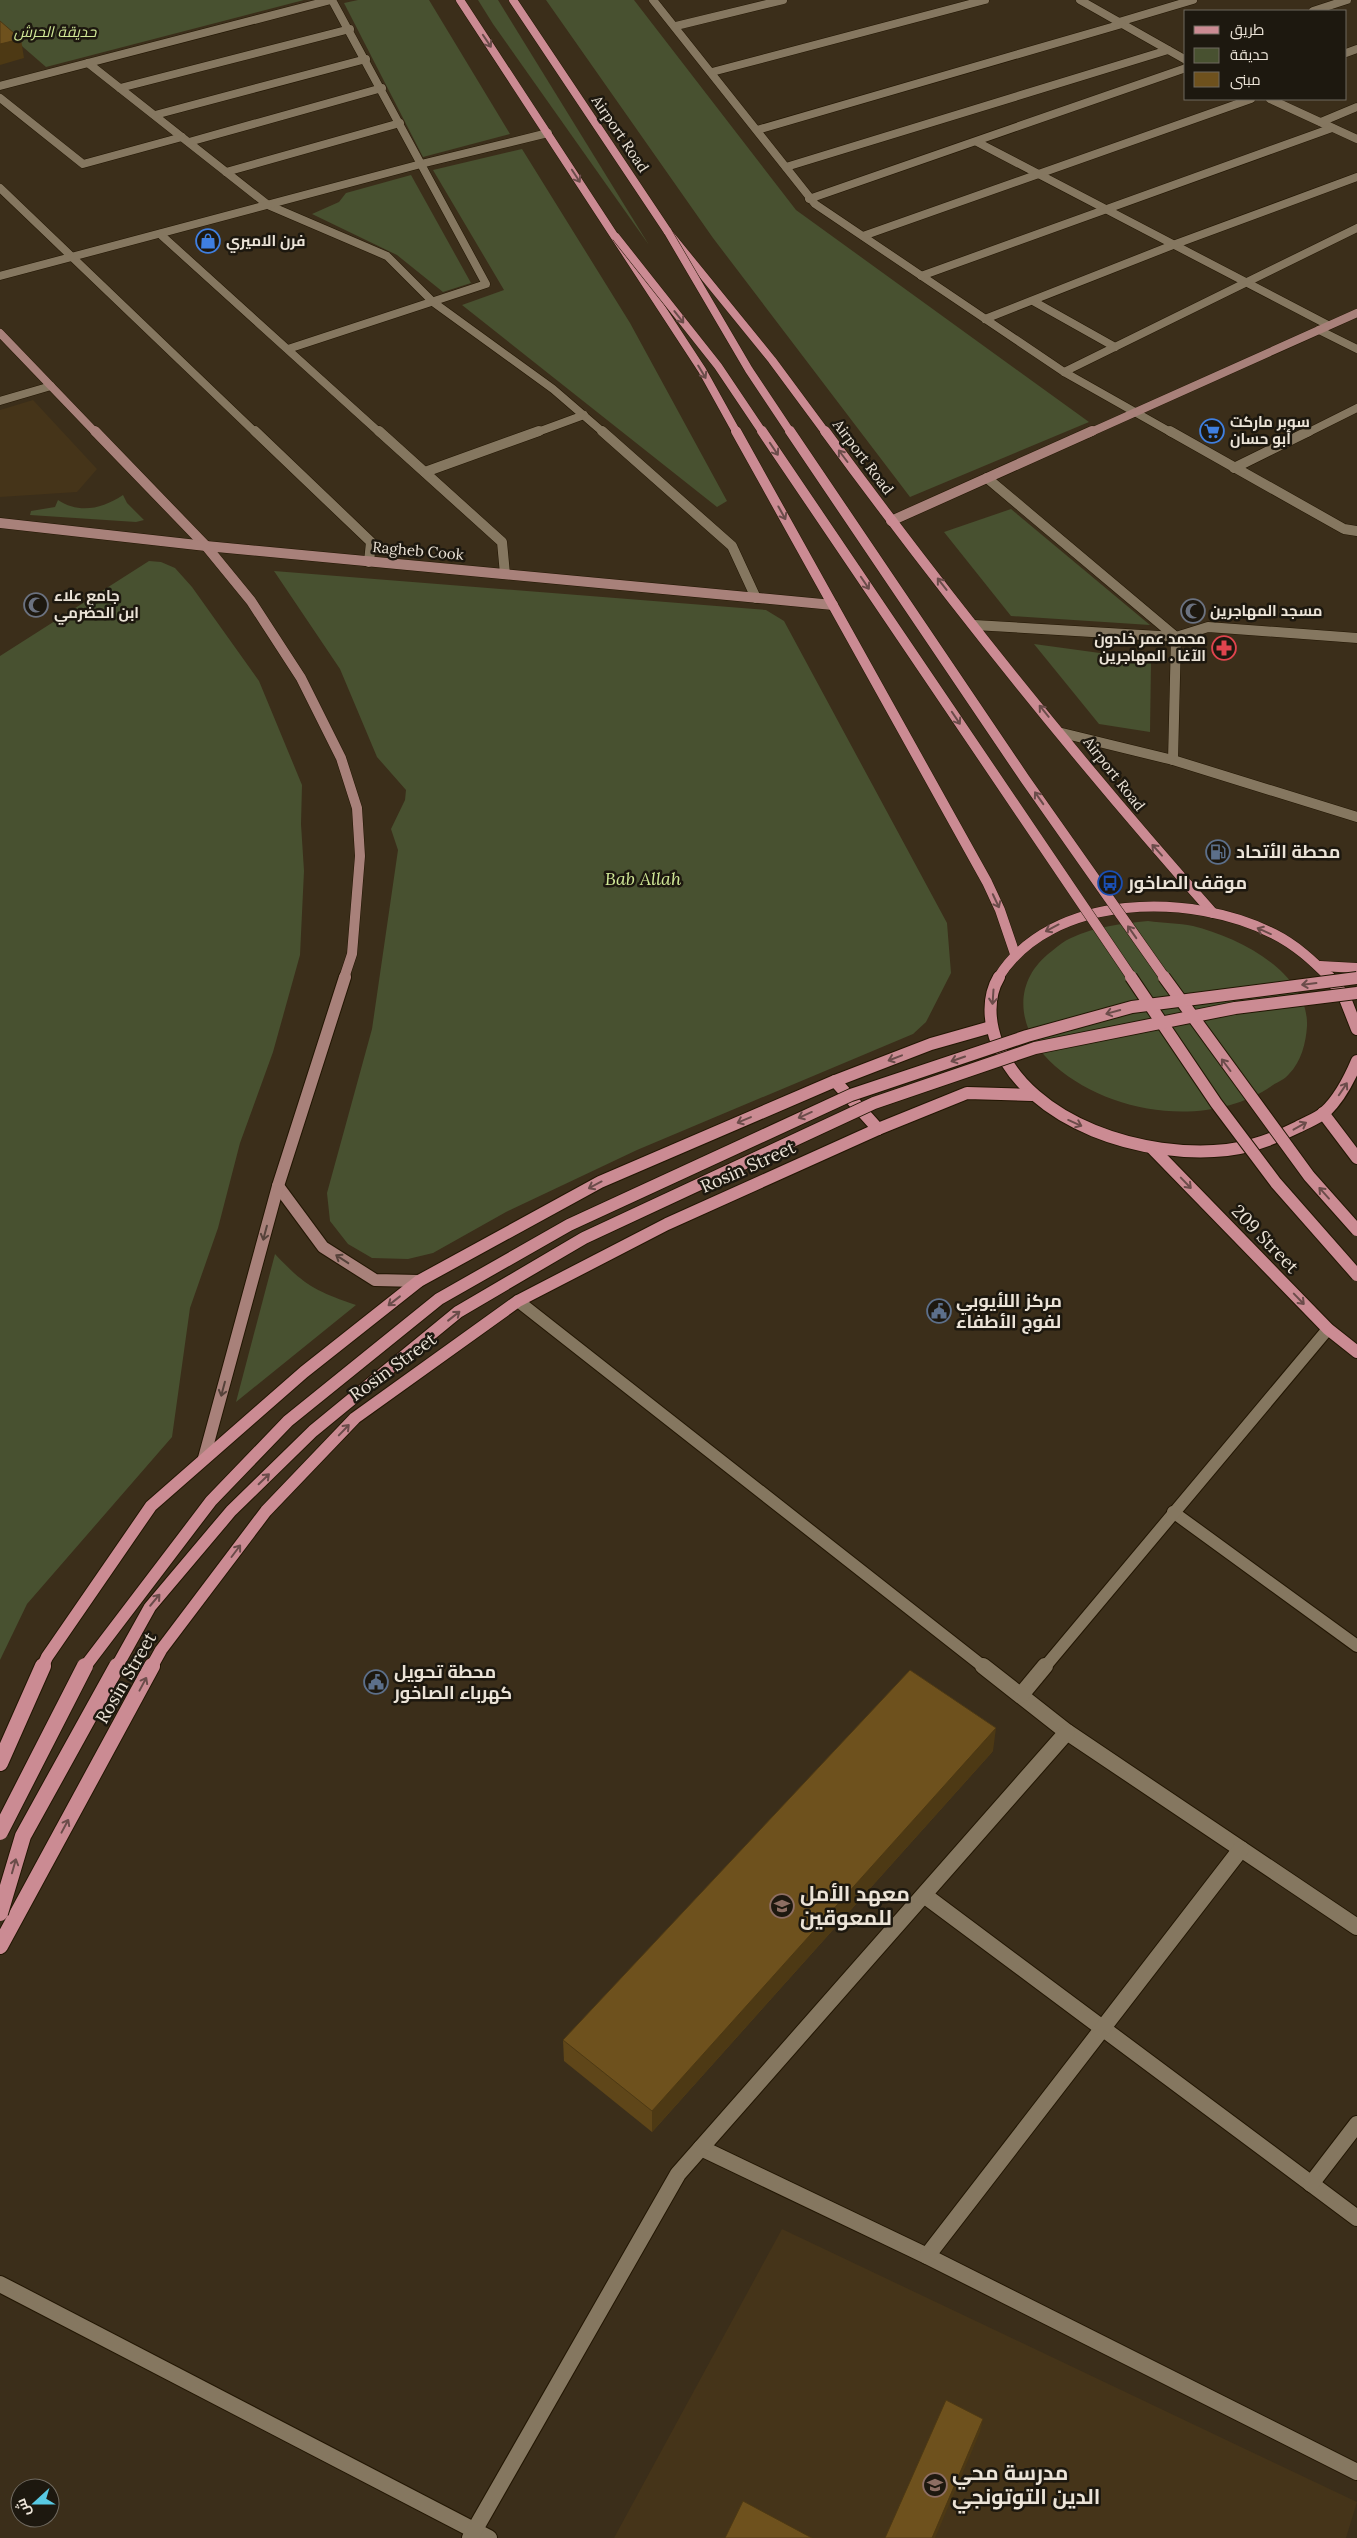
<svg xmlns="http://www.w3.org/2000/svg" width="1357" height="2538" viewBox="0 0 1357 2538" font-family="Lora,Cairo,serif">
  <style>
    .built { fill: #453419 }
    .green { fill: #485130 }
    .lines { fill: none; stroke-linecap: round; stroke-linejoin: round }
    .street-far3-casing { stroke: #221603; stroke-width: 9 }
    .street-far2-casing { stroke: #221603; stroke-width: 11 }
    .street-far1-casing { stroke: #221603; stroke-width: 14 }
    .street-casing { stroke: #221603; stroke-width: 18 }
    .secondary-far2-casing { stroke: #221603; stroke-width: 9 }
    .secondary-far1-casing { stroke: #221603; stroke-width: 11 }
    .secondary-casing { stroke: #221603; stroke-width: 14 }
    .primary-far3-casing { stroke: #221603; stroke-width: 9 }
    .primary-far2-casing { stroke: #221603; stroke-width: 11 }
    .primary-far1-casing { stroke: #221603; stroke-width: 14 }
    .primary-casing { stroke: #221603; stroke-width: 18 }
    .street-far3 { stroke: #857760; stroke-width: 8 }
    .street-far2 { stroke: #857760; stroke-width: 10 }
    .street-far1 { stroke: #857760; stroke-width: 12 }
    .street { stroke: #857760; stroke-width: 16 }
    .secondary-far2 { stroke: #a8817a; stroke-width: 8 }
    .secondary-far1 { stroke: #a8817a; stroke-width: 10 }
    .secondary { stroke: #a8817a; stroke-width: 12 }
    .primary-far3 { stroke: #cb8b93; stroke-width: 8 }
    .primary-far2 { stroke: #cb8b93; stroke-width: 10 }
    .primary-far1 { stroke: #cb8b93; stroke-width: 12 }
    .primary { stroke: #cb8b93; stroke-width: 16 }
    .primary-bridge-far3-casing { stroke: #221603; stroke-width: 9; stroke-linecap: butt }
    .primary-bridge-far2-casing { stroke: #221603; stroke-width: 11; stroke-linecap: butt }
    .primary-bridge-far1-casing { stroke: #221603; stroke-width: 14; stroke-linecap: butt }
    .primary-bridge-casing { stroke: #221603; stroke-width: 18; stroke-linecap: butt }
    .primary-bridge-far3 { stroke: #cb8b93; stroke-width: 8 }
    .primary-bridge-far2 { stroke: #cb8b93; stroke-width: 10 }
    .primary-bridge-far1 { stroke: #cb8b93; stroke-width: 12 }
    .primary-bridge { stroke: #cb8b93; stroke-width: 16 }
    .wall { fill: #5f4619 }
    .shaded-wall { fill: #4d3914 }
    .building { fill: #6e511d; stroke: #4d3914 }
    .oneway { stroke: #6b4c4a }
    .oneway2 { stroke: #55423a }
    .labels { text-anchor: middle; stroke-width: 5; stroke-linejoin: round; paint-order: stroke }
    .far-park-label { font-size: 15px; font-style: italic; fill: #d2ea98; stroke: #1d180f }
    .far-street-label { font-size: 15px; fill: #ebe3d7; stroke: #1d180f }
    .far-poi-label { font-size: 15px; font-weight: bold; fill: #ebe3d7; stroke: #1d180f; text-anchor: start }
    .poi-label { font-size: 18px; font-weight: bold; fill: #ebe3d7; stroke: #1d180f; text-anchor: start }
    .park-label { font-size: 18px; font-style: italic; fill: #d2ea98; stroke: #1d180f }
    .street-label { font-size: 18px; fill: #ebe3d7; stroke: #1d180f }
    .near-poi-label { font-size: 21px; font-weight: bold; fill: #ebe3d7; stroke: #1d180f; text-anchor: start }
  </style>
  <rect width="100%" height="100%" fill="#3b2e1a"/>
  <g class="built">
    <path d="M33,400L97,469L77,492L0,497V410Z"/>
    <path d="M782,2229L1357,2502L1346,2538H614Z"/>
  </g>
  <g class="green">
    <path d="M0,0H304L46,67L0,27Z"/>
    <path d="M358,0H429L510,134L423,157L344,3Z"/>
    <path d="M478,0H498L649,245L493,24Z"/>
    <path d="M546,0H634L796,210L1089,422L910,497L713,238Z"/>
    <path d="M522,149L630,323L727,501L717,507L462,305L504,290L433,170Z"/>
    <path d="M411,175L471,283L443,292L397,255L312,214L339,202L346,193Z"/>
    <path d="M123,495L127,503L144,520L136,522L30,515L31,511L55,507L58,500C79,514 102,509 123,495Z"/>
    <path d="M1011,509L1150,625L1011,616L944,532Z"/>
    <path d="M149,561L161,562L175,568L192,587L259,681L302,785L301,824L304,871L300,955L273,1052L240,1143L218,1228L190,1308L172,1437L27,1604L0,1660V656Z"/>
    <path d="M274,571L766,610L784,621L947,923L951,973L926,1022L913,1034L637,1150L506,1212L433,1253L408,1259L372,1258L348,1244L330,1221L327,1193L372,1029L398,850L391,829L405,800L406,790L377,757L340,669Z"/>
    <path d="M1034,644L1151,660L1150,732L1099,724Z"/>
    <path d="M1148,921C1163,923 1179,923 1193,926C1238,937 1309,972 1307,1026C1306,1043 1301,1062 1289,1074C1285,1079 1278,1082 1273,1085C1210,1129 1111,1115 1055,1066C1018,1033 1009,983 1052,951C1058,946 1064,941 1071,938C1096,926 1121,924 1148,921Z"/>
    <path d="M275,1254C304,1285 315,1291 356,1305L236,1402Z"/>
  </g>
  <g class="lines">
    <g class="street-far3-casing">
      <g id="street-far3">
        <path d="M653,0L815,204L1064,372L1172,433"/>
        <path d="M1080,0L1186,60"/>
        <path d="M1313,11L1347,0"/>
        <path d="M1119,22L1193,0"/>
        <path d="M676,26L783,0"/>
        <path d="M1346,53L1357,49"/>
        <path d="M88,63L268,205L387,256L433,302L553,389L604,433"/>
        <path d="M712,72L985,0"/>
        <path d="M0,86L331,0"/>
        <path d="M120,88L350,29"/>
        <path d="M0,98L83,164L182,137"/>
        <path d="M1270,99L1357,139"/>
        <path d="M155,115L366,59"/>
        <path d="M1321,122L1357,107"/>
        <path d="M757,130L1122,24"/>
        <path d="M189,142L382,88"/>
        <path d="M977,142L1328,325"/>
        <path d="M786,167L1168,50"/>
        <path d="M226,172L400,123"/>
        <path d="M0,188L256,433"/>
        <path d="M809,199L1186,68"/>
        <path d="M160,234L380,433"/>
        <path d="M863,236L1251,99"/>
        <path d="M0,276L421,164L548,133"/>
        <path d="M921,276L1332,128"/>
        <path d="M1033,301L1115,347"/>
        <path d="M985,319L1173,245L1357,177"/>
        <path d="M1319,330L1357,349"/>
        <path d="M288,349L486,284L332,0"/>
        <path d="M1064,372L1357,228"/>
        <path d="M0,401L51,386"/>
        <path d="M535,433L584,415"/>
        <path d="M1307,433L1357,408"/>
      </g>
    </g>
    <g class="street-far2-casing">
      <g id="street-far2">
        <path d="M255,431L371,542L369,562"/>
        <path d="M379,431L502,542L505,574"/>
        <path d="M602,431L732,546L756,598"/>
        <path d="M1170,431L1344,529L1357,531"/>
        <path d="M1234,468L1309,431"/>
        <path d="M425,472L539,431"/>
        <path d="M987,478L1176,637L1173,760"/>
        <path d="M974,625L1176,637L1208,627L1357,638"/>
        <path d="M1062,733L1173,760L1357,817"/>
      </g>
    </g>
    <g class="street-far1-casing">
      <g id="street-far1">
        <path d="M518,1301L985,1668"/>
        <path d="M1173,1512L1357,1646"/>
        <path d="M1044,1668L1328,1329"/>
      </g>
    </g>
    <g class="street-casing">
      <g id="street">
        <path d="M983,1666L1067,1732L1357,1927"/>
        <path d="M1021,1695L1045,1666"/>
        <path d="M924,1895L1357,2218"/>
        <path d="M701,2148L927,2256L1357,2472"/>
        <path d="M1311,2184L1357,2124"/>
        <path d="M927,2256L1241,1849"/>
        <path d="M0,2284L489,2538"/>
        <path d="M470,2538L678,2174L1067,1732"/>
      </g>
    </g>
    <g class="secondary-far2-casing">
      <g id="secondary-far2">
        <path d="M0,333L96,433"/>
        <path d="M1089,433L1357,313"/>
      </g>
    </g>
    <g class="secondary-far1-casing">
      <g id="secondary-far1">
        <path d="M95,431L206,546L251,601L301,678L341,758L357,808L360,856L352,954L344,978"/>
        <path d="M891,521L1092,431"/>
        <path d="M0,523L206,546L833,605"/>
      </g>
    </g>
    <g class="secondary-casing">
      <g id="secondary">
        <path d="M278,1186L323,1247L375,1280L419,1281"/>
        <path d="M204,1458L278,1186L345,977"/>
      </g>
    </g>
    <g class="primary-far3-casing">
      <g id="primary-far3">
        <path d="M460,0L702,370L737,433"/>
        <path d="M513,0L668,232L772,360L826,433"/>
      </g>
    </g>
    <g class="primary-far2-casing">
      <g id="primary-far2">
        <path d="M736,431L987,882L1000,910L1015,954"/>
        <path d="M825,431C947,597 1076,759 1213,913"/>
        <path d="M1320,966L1357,968"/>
        <path d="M998,978C1051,892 1193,892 1274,934C1296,945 1313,961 1330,978"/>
      </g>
    </g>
    <g class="primary-far1-casing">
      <g id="primary-far1">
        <path d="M999,977C987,997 989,1022 997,1043C1030,1125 1145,1159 1227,1150C1252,1147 1276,1138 1298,1127C1307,1122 1317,1119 1325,1112C1340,1098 1349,1080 1357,1061"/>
        <path d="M1329,977L1344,996L1357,1029"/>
        <path d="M835,1081L878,1129"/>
        <path d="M1323,1113L1357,1158"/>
        <path d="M1152,1148L1328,1329L1357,1352"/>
        <path d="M42,1668L47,1657L151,1506L304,1372L419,1281L600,1182L835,1081L931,1044L991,1027"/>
        <path d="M151,1668L161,1650L266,1511L355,1418L518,1301L667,1224L878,1129L967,1093L1032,1095"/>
      </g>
    </g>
    <g class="primary-casing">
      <g id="primary">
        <path d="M0,1763L43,1666"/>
        <path d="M0,1946L152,1666"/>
      </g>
    </g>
    <use href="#street-far3" class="street-far3"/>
    <use href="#street-far2" class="street-far2"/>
    <use href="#street-far1" class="street-far1"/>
    <use href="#street" class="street"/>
    <use href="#secondary-far2" class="secondary-far2"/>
    <use href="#secondary-far1" class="secondary-far1"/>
    <use href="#secondary" class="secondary"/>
    <use href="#primary-far3" class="primary-far3"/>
    <use href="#primary-far2" class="primary-far2"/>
    <use href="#primary-far1" class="primary-far1"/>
    <use href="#primary" class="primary"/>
    <g class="primary-bridge-far3-casing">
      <g id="primary-bridge-far3">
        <path d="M668,232L749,370L791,433"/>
        <path d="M616,237L718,366L763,433"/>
      </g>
    </g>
    <g class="primary-bridge-far2-casing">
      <g id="primary-bridge-far2">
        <path d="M762,431L1132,978"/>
        <path d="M790,431L1025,779L1165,978"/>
      </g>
    </g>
    <g class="primary-bridge-far1-casing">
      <g id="primary-bridge-far1">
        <path d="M1131,977L1216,1103L1276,1183L1357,1275"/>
        <path d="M1164,977L1309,1176L1357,1230"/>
        <path d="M84,1668L211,1501L288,1421L439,1299L569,1225L851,1095L1027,1036L1132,1007L1357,978"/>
        <path d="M116,1668L150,1607L231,1511L313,1431L458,1312L584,1238L874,1103L1035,1048L1235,1008L1357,993"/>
      </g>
    </g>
    <g class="primary-bridge-casing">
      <g id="primary-bridge">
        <path d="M0,1832L85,1666"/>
        <path d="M0,1913L23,1836L117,1666"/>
      </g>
    </g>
    <use href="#primary-bridge-far3" class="primary-bridge-far3"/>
    <use href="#primary-bridge-far2" class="primary-bridge-far2"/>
    <use href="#primary-bridge-far1" class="primary-bridge-far1"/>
    <use href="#primary-bridge" class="primary-bridge"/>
  </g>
  <path class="wall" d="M993,1751L652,2132L564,2061L563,2040Z"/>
  <g class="shaded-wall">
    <path d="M21,39L24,58L0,65V44Z"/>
    <path d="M996,1728L993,1751L652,2132V2111Z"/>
    <path d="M983,2419L980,2432L935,2538H932Z"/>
  </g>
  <g class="building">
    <path d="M0,21L21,39L0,44Z"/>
    <path d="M910,1670L996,1728L652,2111L563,2040Z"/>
    <path d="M946,2400L983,2419L932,2538H885Z"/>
    <path d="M743,2501L812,2538H725Z"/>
  </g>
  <defs><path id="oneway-shaft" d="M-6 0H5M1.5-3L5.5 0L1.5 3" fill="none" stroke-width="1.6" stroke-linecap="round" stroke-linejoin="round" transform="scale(1.25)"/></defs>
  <g class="oneway">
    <use href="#oneway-shaft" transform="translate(487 41) rotate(56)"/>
    <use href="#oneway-shaft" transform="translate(576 176) rotate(57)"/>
    <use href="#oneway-shaft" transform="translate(679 317) rotate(52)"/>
    <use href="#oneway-shaft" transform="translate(702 372) rotate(59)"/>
    <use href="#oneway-shaft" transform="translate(774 449) rotate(56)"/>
    <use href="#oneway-shaft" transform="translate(843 456) rotate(-127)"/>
    <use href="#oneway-shaft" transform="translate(782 513) rotate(61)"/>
    <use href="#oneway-shaft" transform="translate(865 583) rotate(56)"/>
    <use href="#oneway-shaft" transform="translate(942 584) rotate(-128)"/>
    <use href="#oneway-shaft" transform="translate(1044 711) rotate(-129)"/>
    <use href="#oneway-shaft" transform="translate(956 718) rotate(56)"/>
    <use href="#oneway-shaft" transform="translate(1039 798) rotate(-125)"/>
    <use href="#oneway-shaft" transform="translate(1157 850) rotate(-132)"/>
    <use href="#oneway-shaft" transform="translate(996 901) rotate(65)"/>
    <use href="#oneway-shaft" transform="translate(1052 928) rotate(152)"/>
    <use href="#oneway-shaft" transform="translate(1264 931) rotate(-156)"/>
    <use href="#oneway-shaft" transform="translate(1132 932) rotate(-125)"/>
    <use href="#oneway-shaft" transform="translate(1309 984) rotate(173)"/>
    <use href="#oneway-shaft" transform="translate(993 997) rotate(94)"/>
    <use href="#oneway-shaft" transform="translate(1113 1012) rotate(165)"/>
    <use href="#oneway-shaft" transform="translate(895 1058) rotate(159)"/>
    <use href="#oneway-shaft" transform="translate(958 1059) rotate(161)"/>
    <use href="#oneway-shaft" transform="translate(1226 1065) rotate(-127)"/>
    <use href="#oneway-shaft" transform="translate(1343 1089) rotate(-56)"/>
    <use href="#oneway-shaft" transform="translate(805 1115) rotate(156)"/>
    <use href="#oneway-shaft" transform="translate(744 1120) rotate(157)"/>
    <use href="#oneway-shaft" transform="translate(1075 1123) rotate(24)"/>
    <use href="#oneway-shaft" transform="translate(1300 1126) rotate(-29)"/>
    <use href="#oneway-shaft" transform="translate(1186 1183) rotate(46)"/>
    <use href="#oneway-shaft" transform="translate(595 1185) rotate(152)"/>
    <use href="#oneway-shaft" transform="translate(1324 1193) rotate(-132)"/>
    <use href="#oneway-shaft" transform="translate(1299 1299) rotate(46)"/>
    <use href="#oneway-shaft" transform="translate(394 1301) rotate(142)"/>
    <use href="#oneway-shaft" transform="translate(454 1316) rotate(-38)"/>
    <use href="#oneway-shaft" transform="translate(344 1430) rotate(-46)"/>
    <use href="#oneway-shaft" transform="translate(264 1479) rotate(-44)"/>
    <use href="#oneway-shaft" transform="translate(236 1551) rotate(-53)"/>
    <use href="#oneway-shaft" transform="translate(155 1600) rotate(-50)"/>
    <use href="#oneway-shaft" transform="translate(143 1684) rotate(-62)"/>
    <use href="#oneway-shaft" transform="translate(65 1826) rotate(-62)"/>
    <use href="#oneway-shaft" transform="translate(14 1866) rotate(-74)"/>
  </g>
  <g class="oneway2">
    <use href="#oneway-shaft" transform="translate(265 1233) rotate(105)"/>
    <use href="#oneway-shaft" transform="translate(342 1259) rotate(-147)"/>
    <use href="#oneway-shaft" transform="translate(223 1389) rotate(105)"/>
  </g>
  <defs>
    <g id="shop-ring" transform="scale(1.25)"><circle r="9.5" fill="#1d180f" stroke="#3f7fe0" stroke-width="1.5"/><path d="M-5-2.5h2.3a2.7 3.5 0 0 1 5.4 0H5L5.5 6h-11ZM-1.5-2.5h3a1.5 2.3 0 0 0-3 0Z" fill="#3f7fe0"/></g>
    <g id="supermarket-ring" transform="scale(1.25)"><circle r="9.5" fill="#1d180f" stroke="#3f7fe0" stroke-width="1.5"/><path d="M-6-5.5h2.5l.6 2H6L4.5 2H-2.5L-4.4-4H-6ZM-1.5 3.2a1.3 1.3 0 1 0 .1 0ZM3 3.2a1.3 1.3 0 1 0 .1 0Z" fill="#3f7fe0"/></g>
    <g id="mosque-ring" transform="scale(1.25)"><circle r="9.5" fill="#1d180f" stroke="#6b7280" stroke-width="1.5"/><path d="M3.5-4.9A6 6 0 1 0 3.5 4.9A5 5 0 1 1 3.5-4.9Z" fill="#6b7280"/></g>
    <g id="pharmacy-ring" transform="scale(1.25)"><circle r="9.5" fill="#1d180f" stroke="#e0444e" stroke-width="1.5"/><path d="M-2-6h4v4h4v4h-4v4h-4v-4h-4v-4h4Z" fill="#e0444e"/></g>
    <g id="fuel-ring" transform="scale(1.25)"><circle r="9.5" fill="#1d180f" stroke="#5c6f8a" stroke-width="1.5"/><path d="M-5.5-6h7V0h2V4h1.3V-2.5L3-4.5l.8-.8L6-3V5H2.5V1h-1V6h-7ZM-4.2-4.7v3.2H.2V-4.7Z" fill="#5c6f8a"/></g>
    <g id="bus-ring" transform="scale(1.25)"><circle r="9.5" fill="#1d180f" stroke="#1a4fb4" stroke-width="1.5"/><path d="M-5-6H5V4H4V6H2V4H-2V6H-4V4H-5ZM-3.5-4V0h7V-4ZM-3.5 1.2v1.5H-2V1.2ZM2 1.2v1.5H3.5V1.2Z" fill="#1a4fb4"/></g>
    <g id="civic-ring" transform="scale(1.25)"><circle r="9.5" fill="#1d180f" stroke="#5c6f8a" stroke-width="1.5"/><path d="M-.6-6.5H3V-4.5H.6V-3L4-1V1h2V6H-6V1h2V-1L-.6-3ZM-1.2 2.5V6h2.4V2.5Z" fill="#5c6f8a"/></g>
    <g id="school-ring" transform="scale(1.25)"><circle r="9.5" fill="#1d180f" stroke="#8d6e63" stroke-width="1.5"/><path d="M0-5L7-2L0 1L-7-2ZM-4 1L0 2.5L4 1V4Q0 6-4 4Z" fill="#8d6e63"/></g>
  </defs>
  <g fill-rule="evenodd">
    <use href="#shop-ring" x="208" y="241"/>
    <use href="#supermarket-ring" x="1212" y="431"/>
    <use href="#mosque-ring" x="36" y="605"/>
    <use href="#mosque-ring" x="1193" y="611"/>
    <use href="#pharmacy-ring" x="1224" y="648"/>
    <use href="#fuel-ring" x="1218" y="852"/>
    <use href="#bus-ring" x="1110" y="883"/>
    <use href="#civic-ring" x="939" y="1311"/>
    <use href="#civic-ring" x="376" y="1682"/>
    <use href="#school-ring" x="782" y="1906"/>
    <use href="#school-ring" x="935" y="2485"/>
  </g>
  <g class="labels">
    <g class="far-park-label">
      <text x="55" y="37">حديقة الحرش</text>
    </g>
    <g class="far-street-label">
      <text transform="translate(620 134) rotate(56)" y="5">Airport Road</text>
      <text transform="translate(863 457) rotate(53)" y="5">Airport Road</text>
      <text transform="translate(418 551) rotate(5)" y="5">Ragheb Cook</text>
      <text transform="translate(1114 774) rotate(52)" y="5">Airport Road</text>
    </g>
    <g class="far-poi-label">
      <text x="226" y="246">فرن الاميري</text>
      <text x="1230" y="427">سوبر ماركت<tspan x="1230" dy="17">أبو حسان</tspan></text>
      <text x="54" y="601">جامع علاء<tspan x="54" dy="17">ابن الحضرمي</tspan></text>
      <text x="1210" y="616">مسجد المهاجرين</text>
      <text x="1206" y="644" text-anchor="end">محمد عمر خلدون<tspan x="1206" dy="17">الآغا . المهاجرين</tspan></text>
    </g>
    <g class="poi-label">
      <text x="1236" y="858">محطة الأتحاد</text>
      <text x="1128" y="889">موقف الصاخور</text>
      <text x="956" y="1307">مركز اللأيوبي<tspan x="956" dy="21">لفوج الأطفاء</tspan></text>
      <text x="394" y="1678">محطة تحويل<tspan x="394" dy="21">كهرباء الصاخور</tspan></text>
    </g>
    <g class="park-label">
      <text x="643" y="885">Bab Allah</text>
    </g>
    <g class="street-label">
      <text transform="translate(748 1167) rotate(-24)" y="6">Rosin Street</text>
      <text transform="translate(1265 1239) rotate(46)" y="6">209 Street</text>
      <text transform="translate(393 1367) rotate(-36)" y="6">Rosin Street</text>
      <text transform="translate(126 1678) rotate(-60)" y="6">Rosin Street</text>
    </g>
    <g class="near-poi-label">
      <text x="800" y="1901">معهد الأمل<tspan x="800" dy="24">للمعوقين</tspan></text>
      <text x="952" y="2480">مدرسة محي<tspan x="952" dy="24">الدين التوتونجي</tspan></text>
    </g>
  </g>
  <rect x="1184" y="10" width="162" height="90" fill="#1d180f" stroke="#6f695f"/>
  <rect x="1194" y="26" width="25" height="8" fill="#cb8b93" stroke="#6f695f"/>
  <text x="1230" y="35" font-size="15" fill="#ebe3d7">طريق</text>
  <rect x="1194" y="48" width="25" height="15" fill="#485130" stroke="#6f695f"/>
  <text x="1230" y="60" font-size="15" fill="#ebe3d7">حديقة</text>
  <rect x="1194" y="72" width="25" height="15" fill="#6e511d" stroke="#6f695f"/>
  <text x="1230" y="85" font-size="15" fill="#ebe3d7">مبنى</text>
  <g transform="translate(35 2503) rotate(249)"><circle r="24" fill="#1d180f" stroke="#6f695f"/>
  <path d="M0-4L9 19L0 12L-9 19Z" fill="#58c9e3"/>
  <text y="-8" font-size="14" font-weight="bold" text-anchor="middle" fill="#ebe3d7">ش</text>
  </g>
</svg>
